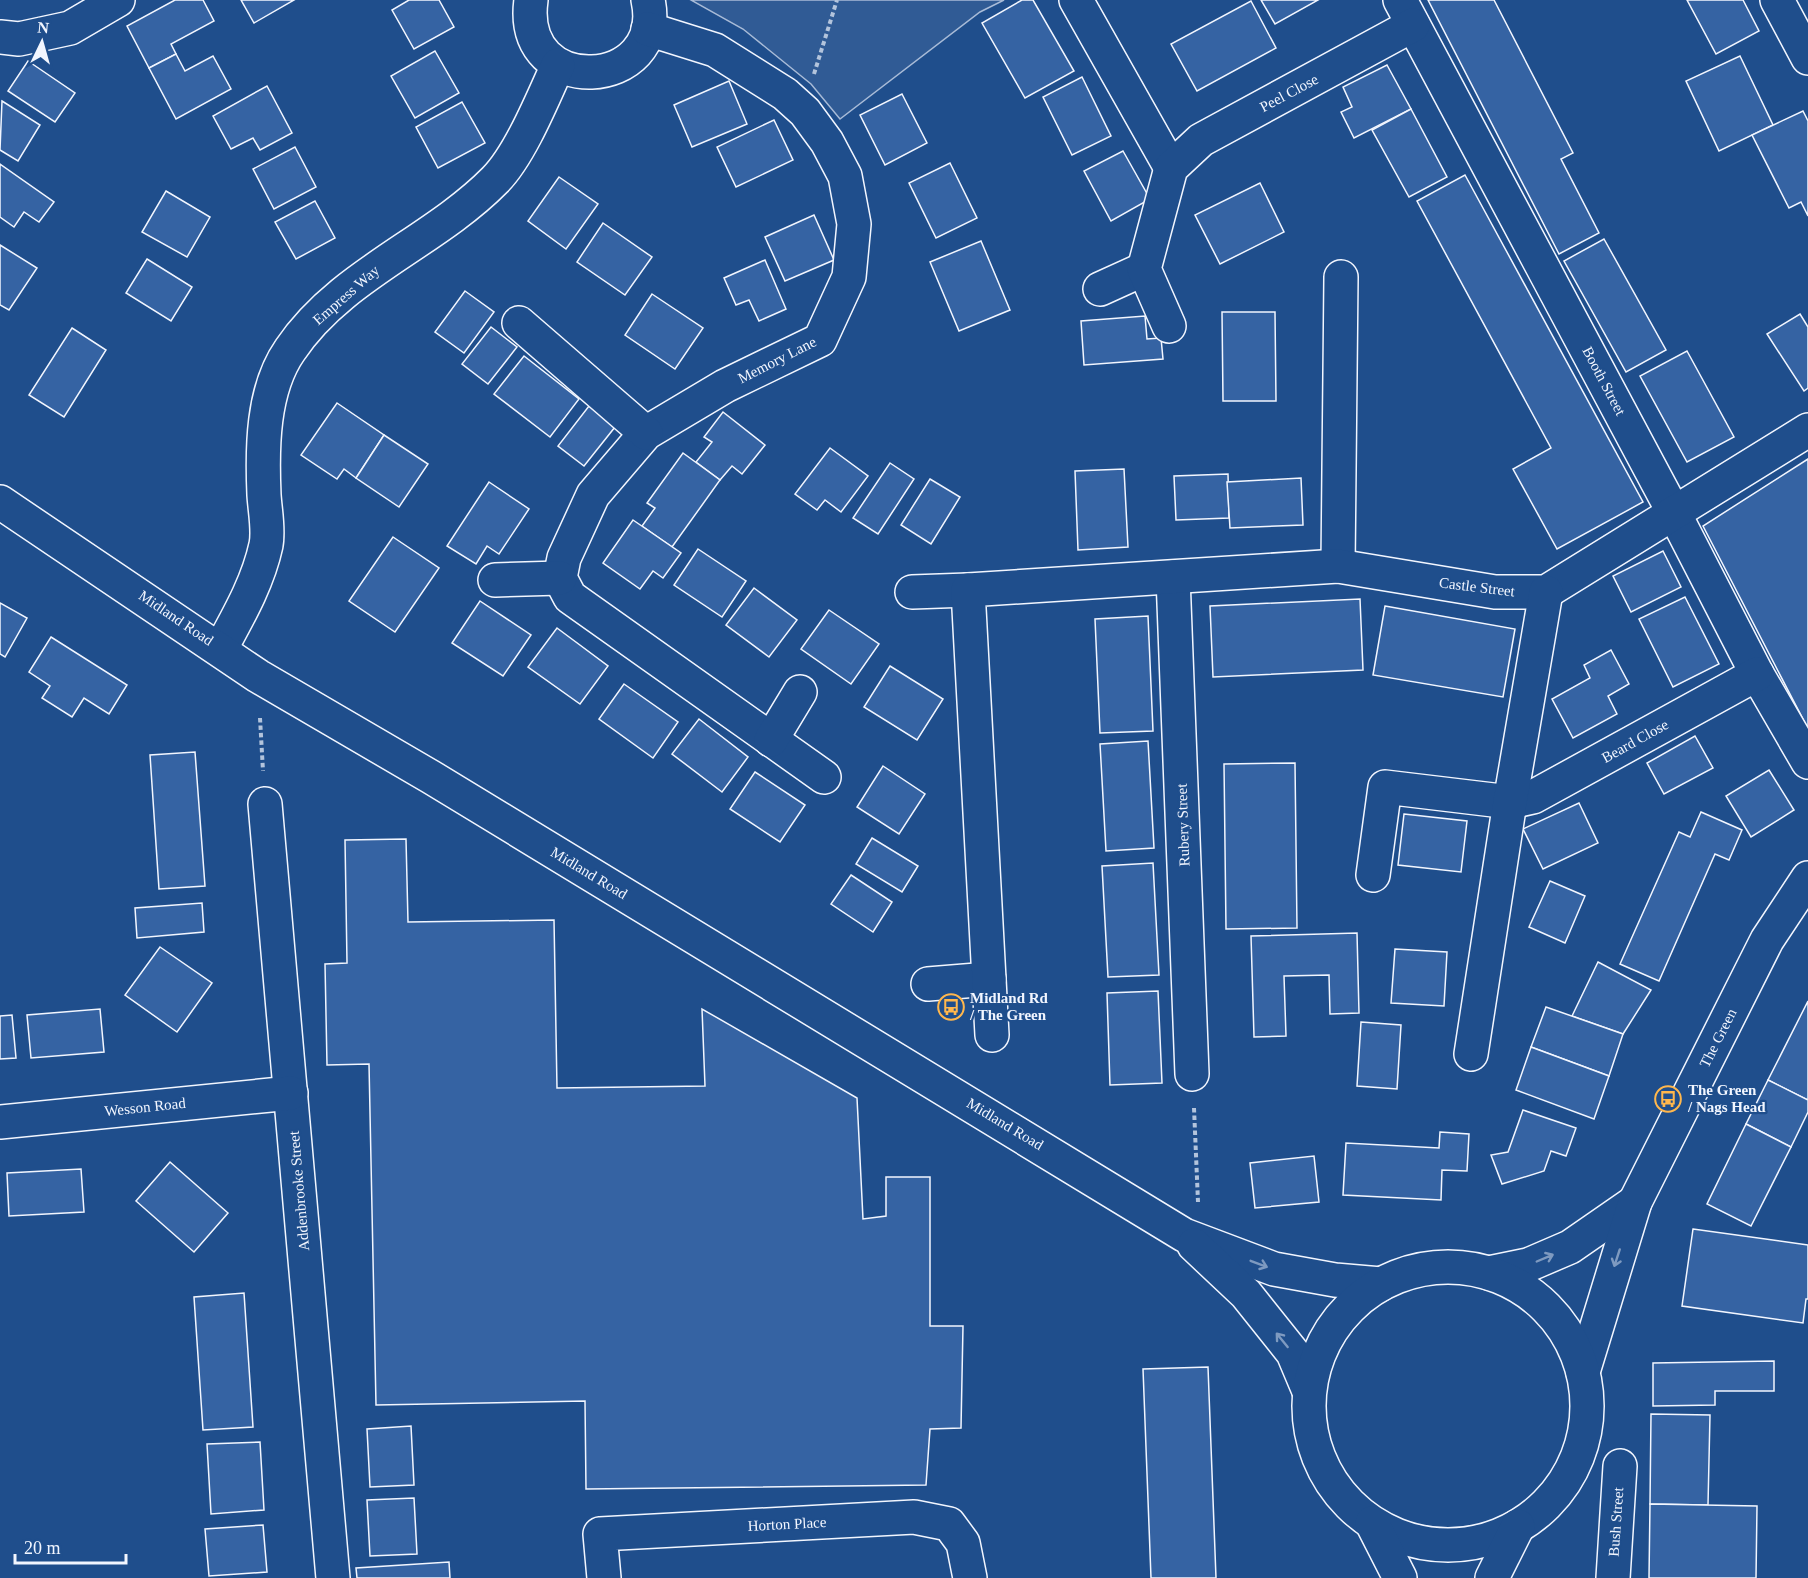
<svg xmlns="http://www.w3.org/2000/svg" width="1808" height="1578" viewBox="0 0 1808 1578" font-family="Georgia,serif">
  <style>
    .green { fill: #305b95; stroke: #a8bbd7; stroke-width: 1.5 }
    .building { fill: #3563a3; stroke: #f2f6ff; stroke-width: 1.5 }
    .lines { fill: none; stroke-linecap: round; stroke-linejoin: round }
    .minor-casing { stroke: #f2f6ff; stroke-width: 36 }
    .major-casing { stroke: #f2f6ff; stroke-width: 36 }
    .path { stroke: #b3c4dc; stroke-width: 4; stroke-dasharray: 4.5 3; stroke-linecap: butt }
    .minor { stroke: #1f4e8c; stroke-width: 33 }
    .major { stroke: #1f4e8c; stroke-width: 33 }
    .oneway { stroke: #7e9ac0 }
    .labels { text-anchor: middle; stroke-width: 4.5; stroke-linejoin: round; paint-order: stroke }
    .street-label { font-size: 15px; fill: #f2f6ff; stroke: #1f4e8c }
    .poi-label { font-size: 15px; font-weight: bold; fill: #f2f6ff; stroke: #1f4e8c; text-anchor: start }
  </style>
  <rect width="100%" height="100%" fill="#1f4e8c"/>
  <path class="green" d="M691,0H1004L980,12L840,119L811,84L743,29Z"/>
  <g class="building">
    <path d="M175,0H203L214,21L171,44L176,54L149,68L127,26Z"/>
    <path d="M241,0H294L254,23Z"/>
    <path d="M409,0H439L454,27L414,49L392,10Z"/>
    <path d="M1022,0H1033L1074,71L1025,98L982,23Z"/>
    <path d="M1261,0H1318L1275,24Z"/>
    <path d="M1428,0H1494L1573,153L1561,159L1599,233L1559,254Z"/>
    <path d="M1687,0H1743L1759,31L1716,54Z"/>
    <path d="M1251,1L1276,48L1197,91L1171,44Z"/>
    <path d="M435,51L459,93L415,118L391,76Z"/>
    <path d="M176,54L185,71L213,56L231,89L176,119L149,68Z"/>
    <path d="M1740,56L1773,125L1719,151L1686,81Z"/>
    <path d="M28,61L75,93L55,122L8,91Z"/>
    <path d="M1387,65L1411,109L1354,138L1341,112L1352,107L1343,87Z"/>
    <path d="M1082,77L1111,136L1072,155L1043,97Z"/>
    <path d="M729,81L747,124L692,147L674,105Z"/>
    <path d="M267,86L292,133L260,150L253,138L231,149L213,116Z"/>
    <path d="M902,94L927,143L885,165L860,115Z"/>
    <path d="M2,101L40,125L18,161L0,150Z"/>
    <path d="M462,102L485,143L438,168L416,127Z"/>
    <path d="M1411,109L1447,177L1409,197L1372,130Z"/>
    <path d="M1803,111L1808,121V216L1801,202L1789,208L1752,135Z"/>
    <path d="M774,120L793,160L736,187L717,147Z"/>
    <path d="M295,147L316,187L274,209L253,169Z"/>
    <path d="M1123,151L1150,199L1111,221L1084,171Z"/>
    <path d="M950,163L977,218L936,238L909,183Z"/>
    <path d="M0,164L54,202L39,222L24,212L14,227L0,217Z"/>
    <path d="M1465,175L1643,502L1557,549L1513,469L1551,448L1417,201Z"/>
    <path d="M559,177L598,204L566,249L528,221Z"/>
    <path d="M1260,183L1284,232L1220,264L1195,215Z"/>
    <path d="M166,191L210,217L187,257L142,232Z"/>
    <path d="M315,201L335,238L296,259L275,222Z"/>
    <path d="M814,215L834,260L785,281L765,237Z"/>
    <path d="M603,223L652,257L625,295L577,262Z"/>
    <path d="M1604,239L1666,350L1626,372L1564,261Z"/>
    <path d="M981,241L1010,310L959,331L930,262Z"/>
    <path d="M0,245L37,268L9,310L0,305Z"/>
    <path d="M147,259L192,287L171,321L126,293Z"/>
    <path d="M765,260L786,309L759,321L749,300L736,305L724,278Z"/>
    <path d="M465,291L494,312L464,353L435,332Z"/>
    <path d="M652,294L703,328L675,369L625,335Z"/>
    <path d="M1222,312H1275L1276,401H1223Z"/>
    <path d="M1800,314L1808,327V388L1804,391L1767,334Z"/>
    <path d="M1145,316L1147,339L1161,338L1163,359L1084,365L1081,321Z"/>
    <path d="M491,327L517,347L488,384L462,364Z"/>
    <path d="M72,328L106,350L64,417L29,395Z"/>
    <path d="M1687,351L1734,437L1687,462L1640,376Z"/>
    <path d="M524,356L579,399L550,437L494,394Z"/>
    <path d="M337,403L384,435L356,478L344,469L337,479L301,455Z"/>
    <path d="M589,406L615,427L584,466L558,446Z"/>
    <path d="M723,412L765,445L742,474L732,466L720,480L696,462L712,442L704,437Z"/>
    <path d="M384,435L428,464L399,507L356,478Z"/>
    <path d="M830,448L868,476L841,512L825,500L817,510L795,494Z"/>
    <path d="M683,453L720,480L672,547L642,526L655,508L647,503Z"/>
    <path d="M1808,459V729L1703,526Z"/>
    <path d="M890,463L914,479L878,534L853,518Z"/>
    <path d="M1124,469L1128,547L1078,550L1075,471Z"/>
    <path d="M1228,474L1229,518L1176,520L1174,476Z"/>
    <path d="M1301,478L1303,525L1230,528L1227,482Z"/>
    <path d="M930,479L960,497L931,544L901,525Z"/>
    <path d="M489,482L529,509L499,554L487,546L476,564L447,546Z"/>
    <path d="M633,520L681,553L663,578L653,571L640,589L603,563Z"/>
    <path d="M393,537L439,568L395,632L349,601Z"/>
    <path d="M698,549L746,581L722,617L674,585Z"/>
    <path d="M1663,551L1681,587L1631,612L1613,576Z"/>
    <path d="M754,588L797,620L769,657L726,625Z"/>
    <path d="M1685,597L1719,664L1673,687L1639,619Z"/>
    <path d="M1360,599L1363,670L1213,677L1210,606Z"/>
    <path d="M480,601L531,635L503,676L452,643Z"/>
    <path d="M0,603L27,618L5,657L0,654Z"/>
    <path d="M1385,606L1515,629L1503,697L1373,675Z"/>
    <path d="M829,610L879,644L851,684L801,649Z"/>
    <path d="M1148,616L1153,731L1100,733L1095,619Z"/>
    <path d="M557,628L608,666L580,704L528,667Z"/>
    <path d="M51,637L127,685L109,714L84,698L72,717L42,698L50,686L29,672Z"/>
    <path d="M1611,650L1629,684L1608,696L1617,714L1573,738L1552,699L1590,678L1584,665Z"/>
    <path d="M890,666L943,699L917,740L864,707Z"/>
    <path d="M624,684L678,722L653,758L599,719Z"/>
    <path d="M699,719L748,757L722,792L672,754Z"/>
    <path d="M1695,736L1713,768L1664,794L1647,763Z"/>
    <path d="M1148,741L1154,848L1106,851L1100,744Z"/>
    <path d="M195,752L205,886L159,889L150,755Z"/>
    <path d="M1295,763L1297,928L1226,929L1224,764Z"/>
    <path d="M883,766L925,794L899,834L857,807Z"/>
    <path d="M1769,770L1794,810L1751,837L1726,796Z"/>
    <path d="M755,772L805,805L780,842L730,809Z"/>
    <path d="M1579,803L1598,843L1543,869L1523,829Z"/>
    <path d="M1701,812L1742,830L1729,860L1715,854L1659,981L1620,964L1679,832L1690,837Z"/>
    <path d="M1404,814L1467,821L1461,872L1398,865Z"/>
    <path d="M872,838L918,866L902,892L856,864Z"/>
    <path d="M406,839L408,922L554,920L557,1088L705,1086L702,1009L857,1098L863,1219L886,1216V1177H930V1326H963L961,1428L930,1429L926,1485L586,1489L585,1401L376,1405L369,1064L327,1065L325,964L347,963L345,840Z"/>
    <path d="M1153,863L1159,975L1108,977L1102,866Z"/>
    <path d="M851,875L892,902L873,932L831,904Z"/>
    <path d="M1550,881L1585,896L1565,943L1529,927Z"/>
    <path d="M202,903L204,932L137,938L135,908Z"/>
    <path d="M1357,933L1359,1013L1330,1014L1329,975L1284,976L1286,1036L1254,1037L1251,936Z"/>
    <path d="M160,947L212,983L177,1032L125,995Z"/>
    <path d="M1395,949L1447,952L1444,1006L1391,1003Z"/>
    <path d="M1598,962L1651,990L1623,1034L1572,1016Z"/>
    <path d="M1158,991L1162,1083L1110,1085L1107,993Z"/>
    <path d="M1808,1001V1100L1768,1080Z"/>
    <path d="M1546,1007L1623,1034L1609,1076L1531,1047Z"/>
    <path d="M100,1009L104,1052L31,1058L27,1015Z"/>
    <path d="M12,1015L16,1058L0,1059V1016Z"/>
    <path d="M1361,1022L1401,1025L1397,1089L1357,1086Z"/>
    <path d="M1531,1047L1609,1076L1594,1119L1516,1090Z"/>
    <path d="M1768,1080L1808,1100V1112L1791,1147L1746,1124Z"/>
    <path d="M1523,1110L1576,1128L1566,1156L1551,1151L1544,1171L1502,1184L1491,1155L1508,1152Z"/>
    <path d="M1746,1124L1791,1147L1751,1226L1707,1204Z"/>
    <path d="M1440,1132L1469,1134L1467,1171L1442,1170L1441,1200L1343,1195L1346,1143L1439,1148Z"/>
    <path d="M1314,1156L1319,1202L1255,1208L1250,1163Z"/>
    <path d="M170,1162L228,1213L194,1252L136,1201Z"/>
    <path d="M81,1169L84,1212L9,1216L7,1173Z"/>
    <path d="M1693,1229L1808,1245V1299H1806L1803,1323L1682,1306Z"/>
    <path d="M244,1293L253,1427L203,1430L194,1297Z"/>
    <path d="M1774,1361V1391H1715V1405L1653,1406V1363Z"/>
    <path d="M1208,1367L1216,1578H1151L1143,1369Z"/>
    <path d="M1651,1414L1710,1415L1708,1505L1650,1504Z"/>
    <path d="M411,1426L414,1485L370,1487L367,1429Z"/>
    <path d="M260,1442L264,1510L211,1514L207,1444Z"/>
    <path d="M414,1498L417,1554L370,1556L367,1500Z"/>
    <path d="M1650,1504L1757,1506L1756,1578H1649Z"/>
    <path d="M263,1525L267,1572L209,1576L205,1529Z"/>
    <path d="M449,1562L450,1578H357L356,1568Z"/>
  </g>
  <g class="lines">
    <g class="minor-casing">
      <g id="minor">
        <path d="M531,0C517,101 668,91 648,0"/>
        <path d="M1076,0L1171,168"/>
        <path d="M1400,0L1674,513L1757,674L1808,762"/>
        <path d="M1777,0L1808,58"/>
        <path d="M648,29L715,50L785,94L805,112L827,142L845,176L854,224L849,277L820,340L725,386L646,433L593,495L564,558L560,578L570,597L824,777"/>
        <path d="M0,37L19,39L70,28L118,0"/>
        <path d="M1100,289L1144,269"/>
        <path d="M519,323L646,433"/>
        <path d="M1169,326L1144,269L1171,168L1201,140L1413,25"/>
        <path d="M1338,566L1341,277"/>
        <path d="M1173,577L1192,1074"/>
        <path d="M495,580L560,578"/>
        <path d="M912,592L968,590"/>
        <path d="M221,648C239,615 258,582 266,545C269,530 265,511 264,495C262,449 262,390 290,350C340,275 433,243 495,180C520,155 543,98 558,65"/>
        <path d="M771,740L800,692"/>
        <path d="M265,804L333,1578"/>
        <path d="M1373,875L1385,787L1510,802L1533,797L1757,674"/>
        <path d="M928,984L989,979"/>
        <path d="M992,1035L968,590L1338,566L1495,592H1546L1808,430"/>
        <path d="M1471,1054L1510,802L1546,592"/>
        <path d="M0,1122L291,1093"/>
        <path d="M1489,1273L1528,1265L1570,1247L1635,1202"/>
        <path d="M1583,1372L1635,1202L1767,940L1808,878"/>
        <path d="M604,1578L600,1534L914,1517L949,1524L963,1543L970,1578"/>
        <path d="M1613,1578L1620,1466"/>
      </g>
    </g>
    <g class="major-casing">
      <g id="major">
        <path d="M0,502L258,676L431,777L1184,1235L1274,1269L1335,1280L1381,1284"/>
        <path d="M1194,1245L1246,1294L1293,1353L1309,1391"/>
        <circle cx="1448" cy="1406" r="139"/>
        <path d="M1372,1523L1400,1578"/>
        <path d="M1492,1578L1518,1526"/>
      </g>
    </g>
    <g class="path">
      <path d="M814,74L837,0"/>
      <path d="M260,718L263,771"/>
      <path d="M1194,1108L1198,1202"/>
    </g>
    <use href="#minor" class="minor"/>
    <use href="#major" class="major"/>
  </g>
  <defs><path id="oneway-shaft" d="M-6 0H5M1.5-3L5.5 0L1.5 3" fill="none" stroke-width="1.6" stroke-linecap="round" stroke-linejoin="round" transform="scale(1.5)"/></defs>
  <g class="oneway">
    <use href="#oneway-shaft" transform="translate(1545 1258) rotate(-23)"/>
    <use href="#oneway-shaft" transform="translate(1617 1258) rotate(108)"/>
    <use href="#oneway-shaft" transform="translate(1259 1264) rotate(21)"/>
    <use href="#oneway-shaft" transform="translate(1282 1340) rotate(-129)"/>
  </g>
  <defs>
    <g id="bus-ring" transform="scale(1.35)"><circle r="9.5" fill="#1f4e8c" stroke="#ffb74d" stroke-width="1.5"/><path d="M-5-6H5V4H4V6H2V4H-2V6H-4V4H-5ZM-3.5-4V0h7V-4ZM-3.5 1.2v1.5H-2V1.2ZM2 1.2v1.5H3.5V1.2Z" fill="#ffb74d"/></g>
  </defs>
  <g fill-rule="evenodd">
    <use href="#bus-ring" x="951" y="1007"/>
    <use href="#bus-ring" x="1668" y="1099"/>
  </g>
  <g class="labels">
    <g class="street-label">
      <text transform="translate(1289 93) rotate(-28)" y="5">Peel Close</text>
      <text transform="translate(346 295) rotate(-41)" y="5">Empress Way</text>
      <text transform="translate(777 360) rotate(-27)" y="5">Memory Lane</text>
      <text transform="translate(1604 381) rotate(62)" y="5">Booth Street</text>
      <text transform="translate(1477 587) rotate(7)" y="5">Castle Street</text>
      <text transform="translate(176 618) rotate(34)" y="5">Midland Road</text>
      <text transform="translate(1635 741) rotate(-29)" y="5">Beard Close</text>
      <text transform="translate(1183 825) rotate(-92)" y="5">Rubery Street</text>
      <text transform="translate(589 873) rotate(31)" y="5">Midland Road</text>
      <text transform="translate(1718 1038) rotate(-63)" y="5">The Green</text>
      <text transform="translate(145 1107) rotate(-6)" y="5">Wesson Road</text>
      <text transform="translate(1005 1124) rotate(31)" y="5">Midland Road</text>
      <text transform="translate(299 1191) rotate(-95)" y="5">Addenbrooke Street</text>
      <text transform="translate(1616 1522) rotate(-86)" y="5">Bush Street</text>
      <text transform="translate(787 1524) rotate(-3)" y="5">Horton Place</text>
    </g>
    <g class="poi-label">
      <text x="970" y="1003">Midland Rd<tspan x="970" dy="17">/ The Green</tspan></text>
      <text x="1688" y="1095">The Green<tspan x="1688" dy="17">/ Nags Head</tspan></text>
    </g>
  </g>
  <g transform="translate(42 42) rotate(5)" stroke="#1f4e8c" stroke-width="4.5" paint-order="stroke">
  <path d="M0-4.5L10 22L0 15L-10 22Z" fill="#f2f6ff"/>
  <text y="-9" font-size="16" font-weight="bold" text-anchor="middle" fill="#f2f6ff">N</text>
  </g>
  <path d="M15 1554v9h111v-9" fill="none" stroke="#f2f6ff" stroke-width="3"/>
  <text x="24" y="1554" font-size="18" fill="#f2f6ff" stroke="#1f4e8c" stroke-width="4.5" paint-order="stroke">20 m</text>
</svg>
